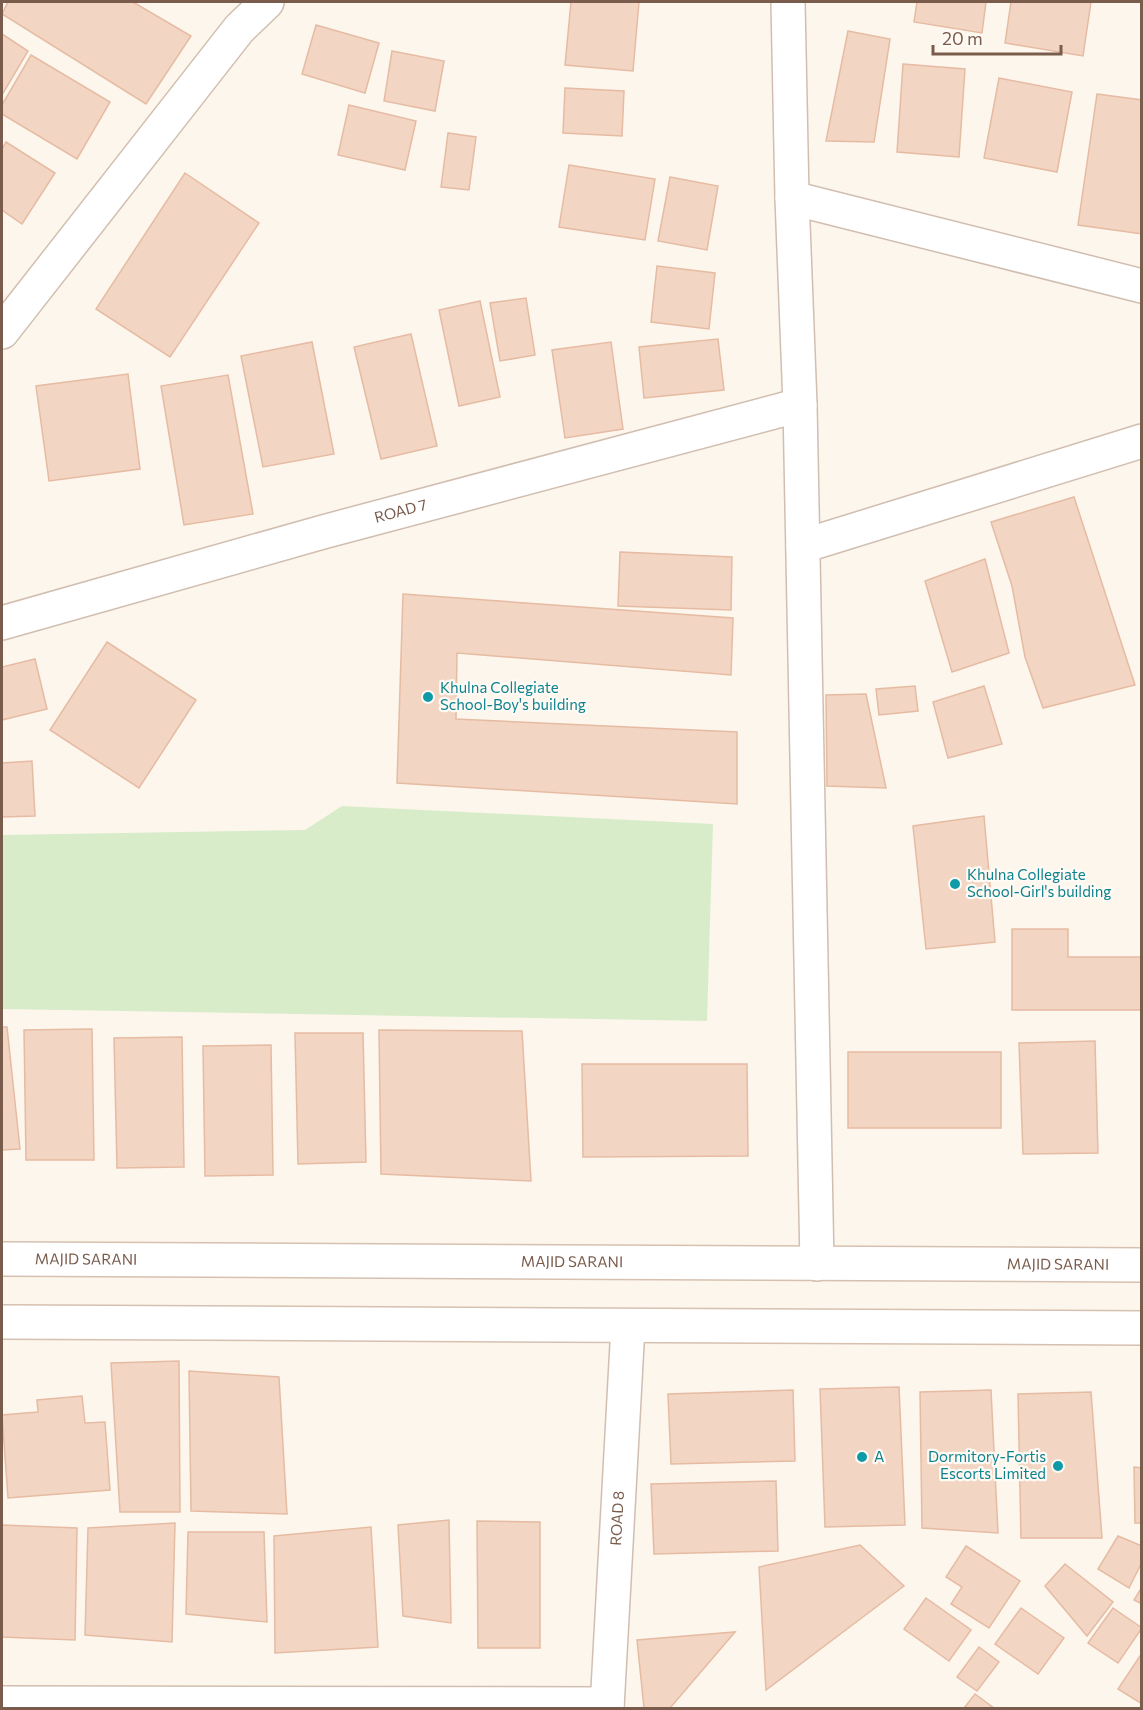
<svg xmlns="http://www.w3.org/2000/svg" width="1143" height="1710" viewBox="0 0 1143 1710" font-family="Commissioner,sans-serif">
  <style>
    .green { fill: #d8ecc9 }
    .building { fill: #f3d5c3; stroke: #e6bba3; stroke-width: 1.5 }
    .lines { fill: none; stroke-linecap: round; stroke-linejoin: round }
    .street-casing { stroke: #d1beb0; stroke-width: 36 }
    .secondary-casing { stroke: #d6c0b0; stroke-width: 36 }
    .street { stroke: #fff; stroke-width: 33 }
    .secondary { stroke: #fff; stroke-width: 33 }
    .culture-dot { fill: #0f9aa8; stroke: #fffaf3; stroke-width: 2 }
    .labels { text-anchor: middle; stroke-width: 4.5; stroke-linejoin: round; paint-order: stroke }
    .street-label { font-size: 15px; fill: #7a5c4d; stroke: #fffaf3 }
    .culture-label { font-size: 15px; fill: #0d838f; stroke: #fffaf3; text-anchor: start }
  </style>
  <rect width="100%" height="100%" fill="#fdf6ec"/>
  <path class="green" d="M342,806L713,824L707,1021L2,1009V835L305,830Z"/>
  <g class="building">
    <path d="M8,2H133L191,36L146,104L2,14Z"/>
    <path d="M571,2H639L633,71L565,65Z"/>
    <path d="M917,2H986L982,33L914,22Z"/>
    <path d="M1011,2H1091L1083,56L1005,43Z"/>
    <path d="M316,25L379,43L365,93L302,74Z"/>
    <path d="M848,31L890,39L874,142L826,141Z"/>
    <path d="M2,34L28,51L2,95Z"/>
    <path d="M392,51L444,61L435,111L384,101Z"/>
    <path d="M31,55L110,102L77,159L2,114V105Z"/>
    <path d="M903,64L965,69L959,157L897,152Z"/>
    <path d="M999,78L1072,92L1057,172L984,158Z"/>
    <path d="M565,88L624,91L622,136L563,133Z"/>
    <path d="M1097,94L1142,100V234L1078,225Z"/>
    <path d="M349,105L416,121L405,170L338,155Z"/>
    <path d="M448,133L476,137L469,190L441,187Z"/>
    <path d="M6,142L55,173L22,224L2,210V149Z"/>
    <path d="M569,165L655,179L645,240L559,227Z"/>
    <path d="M185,173L259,223L170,357L96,309Z"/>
    <path d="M670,177L718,186L707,250L658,241Z"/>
    <path d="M657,266L715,273L709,329L651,322Z"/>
    <path d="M526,298L535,355L500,361L490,303Z"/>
    <path d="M480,301L500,397L459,406L439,310Z"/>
    <path d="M411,334L437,446L381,459L354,347Z"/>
    <path d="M718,339L724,390L644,398L639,347Z"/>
    <path d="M312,342L334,454L263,467L241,356Z"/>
    <path d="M611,342L623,429L565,438L552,350Z"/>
    <path d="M128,374L140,469L49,481L36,386Z"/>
    <path d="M228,375L253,514L184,525L161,386Z"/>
    <path d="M1074,497L1135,685L1043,708L1025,657L1012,586L991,522Z"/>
    <path d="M620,552L732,557L731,610L618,606Z"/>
    <path d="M985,559L1009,653L952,672L925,581Z"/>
    <path d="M403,594L733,618L731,675L457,653L456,719L737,732V804L397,783Z"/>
    <path d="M107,642L196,700L139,788L50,730Z"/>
    <path d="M35,659L47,709L2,720V667Z"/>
    <path d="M915,686L918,711L879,715L876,689Z"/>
    <path d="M984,686L1002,744L948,758L933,702Z"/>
    <path d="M866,694L886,788L827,786L826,695Z"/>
    <path d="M32,761L35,816L2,817V763Z"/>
    <path d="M984,816L995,942L926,949L913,826Z"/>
    <path d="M1012,929H1068V957H1142V1010H1012Z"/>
    <path d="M2,1027H7L20,1149L2,1150Z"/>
    <path d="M92,1029L94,1160H26L24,1030Z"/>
    <path d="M379,1030L522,1031L531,1181L381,1174Z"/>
    <path d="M295,1033H363L366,1162L298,1164Z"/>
    <path d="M182,1037L184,1167L117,1168L114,1038Z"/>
    <path d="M1095,1041L1098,1153L1023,1154L1019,1043Z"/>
    <path d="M271,1045L273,1175L205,1176L203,1046Z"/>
    <rect x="848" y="1052" width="153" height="76"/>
    <path d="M582,1064H747L748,1156L583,1157Z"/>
    <path d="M179,1361L180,1512H120L111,1363Z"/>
    <path d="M189,1371L279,1377L287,1514L191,1511Z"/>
    <path d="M899,1387L905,1525L825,1527L820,1389Z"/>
    <path d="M793,1390L795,1461L671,1464L668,1394Z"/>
    <path d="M991,1390L998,1533L922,1528L920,1392Z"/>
    <path d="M1091,1392L1102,1538H1021L1018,1394Z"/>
    <path d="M82,1396L85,1423L105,1422L110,1490L8,1498L2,1415L38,1412L37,1400Z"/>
    <path d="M1134,1467L1142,1468V1523H1135Z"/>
    <path d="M776,1481L778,1551L654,1554L651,1484Z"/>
    <path d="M449,1520L451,1623L403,1616L398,1525Z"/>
    <path d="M477,1521L540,1522V1648H478Z"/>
    <path d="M175,1523L172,1642L85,1635L88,1528Z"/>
    <path d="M2,1525L77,1528L75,1640L2,1637Z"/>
    <path d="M371,1527L378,1647L275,1653L274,1536Z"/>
    <path d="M188,1532H264L267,1622L186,1614Z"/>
    <path d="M1118,1536L1142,1546V1562L1129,1588L1098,1569Z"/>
    <path d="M860,1545L904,1586L766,1690L759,1567Z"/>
    <path d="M966,1546L1020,1581L989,1628L951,1604L962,1587L946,1577Z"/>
    <path d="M1065,1564L1113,1602L1087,1636L1045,1586Z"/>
    <path d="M1142,1587V1604L1134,1600Z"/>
    <path d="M926,1598L971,1630L949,1661L904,1629Z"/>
    <path d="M1021,1608L1064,1638L1038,1674L995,1644Z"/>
    <path d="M1113,1608L1142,1628L1118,1663L1088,1643Z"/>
    <path d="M735,1632L670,1708H644L637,1640Z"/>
    <path d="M979,1647L999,1662L977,1691L957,1677Z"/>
    <path d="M1142,1653V1704L1118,1689Z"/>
    <path d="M975,1694L994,1708H964Z"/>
  </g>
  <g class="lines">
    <g class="street-casing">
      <g id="street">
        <path d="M788,2L792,198L800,405L817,1264"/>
        <path d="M792,198L1142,286"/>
        <path d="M2,332L239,29L267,2"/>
        <path d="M803,546L1142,441"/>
        <path id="s1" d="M2,623L323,532L800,405"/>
        <path d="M2,1703L607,1704"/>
        <path id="s2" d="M607,1708L628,1326"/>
      </g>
    </g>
    <g class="secondary-casing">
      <g id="secondary">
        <path id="s3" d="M2,1259L1142,1265"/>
        <path d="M2,1322L1142,1328"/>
      </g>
    </g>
    <use href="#street" class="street"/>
    <use href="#secondary" class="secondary"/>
  </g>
  <g class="culture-dot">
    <circle cx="428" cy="697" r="6"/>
    <circle cx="955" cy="884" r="6"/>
    <circle cx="862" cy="1457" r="6"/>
    <circle cx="1058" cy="1466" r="6"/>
  </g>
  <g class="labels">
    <g class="street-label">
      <text dy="5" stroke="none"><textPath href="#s1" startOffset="414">ROAD 7</textPath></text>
      <text dy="5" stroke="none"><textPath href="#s3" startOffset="84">MAJID SARANI</textPath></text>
      <text dy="5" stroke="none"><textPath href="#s3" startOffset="570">MAJID SARANI</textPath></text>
      <text dy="5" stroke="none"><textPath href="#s3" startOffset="1056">MAJID SARANI</textPath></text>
      <text dy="5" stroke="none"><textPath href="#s2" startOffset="190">ROAD 8</textPath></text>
    </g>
    <g class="culture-label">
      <text x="440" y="693">Khulna Collegiate<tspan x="440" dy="17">School-Boy's building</tspan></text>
      <text x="967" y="880">Khulna Collegiate<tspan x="967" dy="17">School-Girl's building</tspan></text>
      <text x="874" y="1462">A</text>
      <text x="1046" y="1462" text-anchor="end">Dormitory-Fortis<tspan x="1046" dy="17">Escorts Limited</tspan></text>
    </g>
  </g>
  <rect width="1143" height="1710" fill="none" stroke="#7a5c4d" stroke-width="6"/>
  <path d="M933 45v9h128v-9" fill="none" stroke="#7a5c4d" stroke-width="3"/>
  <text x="942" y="45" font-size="18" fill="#7a5c4d" stroke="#fffaf3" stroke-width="4.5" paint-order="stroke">20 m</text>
</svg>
